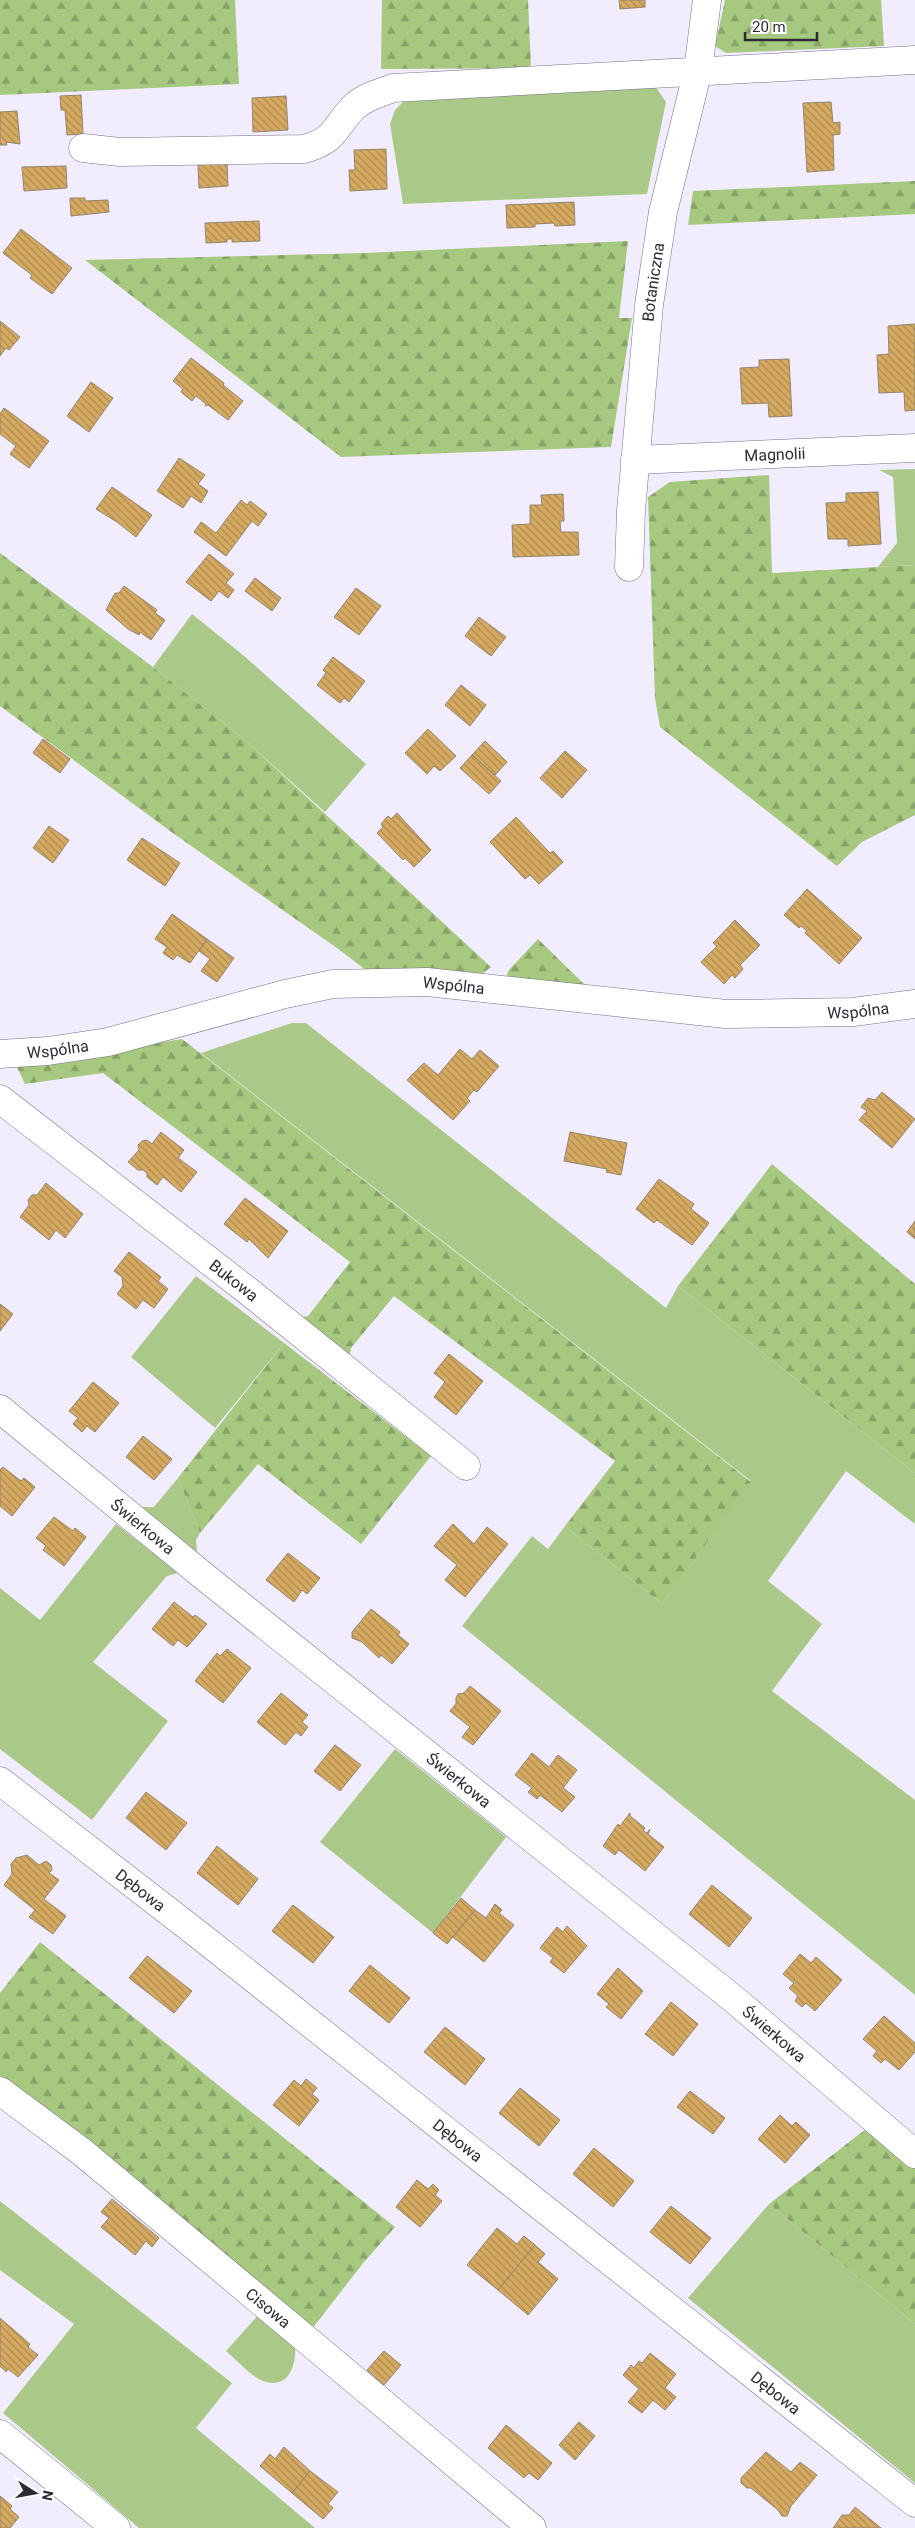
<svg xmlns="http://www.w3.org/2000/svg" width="915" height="2528" viewBox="0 0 915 2528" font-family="Roboto,sans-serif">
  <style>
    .grass { fill: #aac988 }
    .forest { fill: url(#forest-firs) }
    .building { fill: url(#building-back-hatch); stroke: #92846d }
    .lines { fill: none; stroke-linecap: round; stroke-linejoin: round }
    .street-casing { stroke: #787088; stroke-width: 29 }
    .street { stroke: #fff; stroke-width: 28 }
    .labels { text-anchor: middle; stroke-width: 4; stroke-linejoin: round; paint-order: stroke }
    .street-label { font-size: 16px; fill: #2f2b36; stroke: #fefefe }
  </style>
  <defs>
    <pattern id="forest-firs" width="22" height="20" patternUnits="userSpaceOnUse" patternTransform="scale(1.25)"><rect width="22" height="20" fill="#a6c87f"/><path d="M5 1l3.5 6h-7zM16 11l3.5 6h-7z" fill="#88a369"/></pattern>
    <pattern id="building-back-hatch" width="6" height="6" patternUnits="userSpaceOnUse" patternTransform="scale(1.25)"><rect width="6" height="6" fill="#d6aa61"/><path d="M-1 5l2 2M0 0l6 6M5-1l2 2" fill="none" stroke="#ae8b51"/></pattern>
  </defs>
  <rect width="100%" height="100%" fill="#f2edfe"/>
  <g class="grass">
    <path d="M655,86L666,102L647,194L403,204L390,124L395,110L405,100Z"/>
    <path d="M915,469V565L878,567L897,543L893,477L879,470Z"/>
    <path d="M192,614L243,655L366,764L325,812L246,741L153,667Z"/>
    <path d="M292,1023H306L666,1308L678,1286L915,1473V1524L846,1471L768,1581L822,1624L772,1691L915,1800V1995L462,1626L532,1536L548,1549L565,1526L662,1604L751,1481L201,1053Z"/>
    <path d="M196,1276L284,1343L215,1428L131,1357Z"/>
    <path d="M178,1478L200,1533L196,1540L197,1552L193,1555L146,1517L142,1507H154Z"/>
    <path d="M116,1524L178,1573L167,1576L93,1662L168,1721L92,1820L0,1749V1588L40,1620Z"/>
    <path d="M395,1749L506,1837L433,1933L320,1842Z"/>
    <path d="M0,2201L232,2383L196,2428L315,2528H139L3,2413L74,2324L0,2270Z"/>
    <path d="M769,2204L915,2324V2483L688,2298Z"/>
    <path d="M260,2313L295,2342C297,2361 291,2391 263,2381C250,2376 237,2360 226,2351Z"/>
  </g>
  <g class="forest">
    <path d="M0,0H235L239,84L0,95Z"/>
    <path d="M382,0H528L531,68L381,69Z"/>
    <path d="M725,0H881L884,46L726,53L715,46Z"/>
    <path d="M915,181V214L688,225L693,191Z"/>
    <path d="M628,241L619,318H632L611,447L341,457L85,260L364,253Z"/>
    <path d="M769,475L772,573L915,565V815L862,842L837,866L660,727L655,698L648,497L670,482Z"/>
    <path d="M0,553L153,667L246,741L491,967L482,974L367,971L337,948L177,836L0,706Z"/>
    <path d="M538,939L586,986L505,979L509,970Z"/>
    <path d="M182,1039L751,1482L662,1604L565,1526L615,1461L394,1296L351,1348L349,1359L297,1318L308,1316L350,1262L103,1073L25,1084L16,1065Z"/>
    <path d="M772,1164L915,1284V1473L678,1286Z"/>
    <path d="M284,1343L431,1456L361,1544L258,1464L200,1533L178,1478Z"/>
    <path d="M40,1942L395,2227L364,2262L311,2330L0,2078V1993Z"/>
    <path d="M875,2122L915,2159V2324L769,2204Z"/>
  </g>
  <g class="building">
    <path d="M619,0H645V7L620,9Z"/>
    <path d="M81,95L83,134L67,135L65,110H61L60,96Z"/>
    <path d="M286,96L288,130L253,132L252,98Z"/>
    <path d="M831,102L833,123L840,122V134L833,135L834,170L807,172L803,103Z"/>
    <path d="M17,111L20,144L6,142L7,145H0V112Z"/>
    <path d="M386,149L387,189L350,191L349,170H355L354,150Z"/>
    <path d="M227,163L228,186L199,188L198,165Z"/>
    <path d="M66,166L67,188L24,191L22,167Z"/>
    <path d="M70,198H85V201L108,200L109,212L71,216Z"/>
    <path d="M574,202L575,225L555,226L554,223L535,224V227L507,228L506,205Z"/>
    <path d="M259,221L260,241L232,242V239H227V242L206,243L205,223Z"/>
    <path d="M21,229L72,268L52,294L30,278L32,275L3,253Z"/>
    <path d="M0,321L20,337L9,350L6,348L0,356Z"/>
    <path d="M915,324V410L905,411L904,392L879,393L877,355L889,354L888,326Z"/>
    <path d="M191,358L224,383L223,385L243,401L228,420L208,405L205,406L206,404L196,396L192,401L181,392L183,389L173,381Z"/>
    <path d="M789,359L792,416L769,417L768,403L742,404L740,368L759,367V360Z"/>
    <path d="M91,382L113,398L89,432L67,416Z"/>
    <path d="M4,408L49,441L29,468L10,454L16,446L0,434V414Z"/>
    <path d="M179,458L205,475L198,484L208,491L201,503L191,496L183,508L157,491Z"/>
    <path d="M112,487L152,515L136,537L117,522L96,509Z"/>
    <path d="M878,492L881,544L848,546V539H828L826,503L846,502V493Z"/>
    <path d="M563,494L564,521H560L561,532H578L579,555L513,557L512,525L530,524V505H542L541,495Z"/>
    <path d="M241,500L247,505L250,501L267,514L258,526L252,521L226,556L194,532L201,522L216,533Z"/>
    <path d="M209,554L234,574L226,583L234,590L228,598L219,591L211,601L186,582Z"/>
    <path d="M255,578L281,598L272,611L245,591Z"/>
    <path d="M124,586L157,610L155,613L165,620L151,640L140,632L139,635L128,629L106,610L115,593H119Z"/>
    <path d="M356,588L381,606L359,635L334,617Z"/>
    <path d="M479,617L506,637L491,656L465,636Z"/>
    <path d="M333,657L365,681L349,702L344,698L340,703L317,685L326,673L323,670Z"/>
    <path d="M461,685L486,705L470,726L445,705Z"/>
    <path d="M428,729L456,756L440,771L434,766L427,774L405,753Z"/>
    <path d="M43,739L70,759L60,773L33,753Z"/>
    <path d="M485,741L507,762L495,775L472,755Z"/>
    <path d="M565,751L587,770L562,798L540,778Z"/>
    <path d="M472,755L501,781L489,794L460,768Z"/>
    <path d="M397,813L431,850L414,867L405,858L403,860L377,833L383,827L381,824L388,816L391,819Z"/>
    <path d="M516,817L550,853L553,851L563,862L539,884L530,875L525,879L490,842Z"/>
    <path d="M49,826L69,840L53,863L33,848Z"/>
    <path d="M142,838L180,863L165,886L127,860Z"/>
    <path d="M807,889L862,938L839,964L805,933L807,931L801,926L799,928L784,915Z"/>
    <path d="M172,914L207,939L190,963L177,955L173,960L163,953L167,947L155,939Z"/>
    <path d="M735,920L760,945L740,965L743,969L735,978L732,975L724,984L701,962L717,946L713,943Z"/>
    <path d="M207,939L234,958L217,982L201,971L210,959L199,951Z"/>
    <path d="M460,1049L472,1059L480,1050L499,1066L477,1092L474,1090L467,1098L470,1101L453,1120L407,1080L424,1063L438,1075Z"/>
    <path d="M882,1092L915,1119L892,1148L859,1120L867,1111L861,1107L868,1098L875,1100Z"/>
    <path d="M161,1132L184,1150L178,1158L197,1172L181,1192L163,1177L157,1185L147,1177V1173L143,1170H138L128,1162L139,1150L138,1145L142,1141L147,1140L152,1144Z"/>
    <path d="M570,1132L627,1143L621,1175L606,1172L607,1169L564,1161Z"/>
    <path d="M659,1179L694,1204L691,1209L709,1223L692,1245L657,1220L654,1223L636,1209Z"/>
    <path d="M46,1183L83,1214L65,1238L56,1230L49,1240L20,1217L29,1205L28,1200L32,1195H37Z"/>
    <path d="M245,1198L288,1231L268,1258L249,1239L247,1242L224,1224Z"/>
    <path d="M915,1221V1239L907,1232Z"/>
    <path d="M129,1252L161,1277L158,1281L168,1289L154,1308L143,1300L136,1309L117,1294L123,1286L122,1277L114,1271Z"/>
    <path d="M0,1304L13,1314L0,1331Z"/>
    <path d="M449,1354L483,1381L456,1415L434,1397L445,1382L434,1373Z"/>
    <path d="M93,1382L119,1403L95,1432L87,1426L82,1432L73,1424L78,1418L69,1411Z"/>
    <path d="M143,1436L172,1459L154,1480L126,1457Z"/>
    <path d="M3,1467L21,1481L24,1478L35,1487L12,1516L0,1506V1470Z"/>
    <path d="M54,1517L73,1531L75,1528L86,1537L64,1566L43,1550L46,1546L36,1538Z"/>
    <path d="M453,1524L474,1544L487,1527L508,1544L465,1597L445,1580L457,1565L434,1546Z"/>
    <path d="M288,1553L320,1578L307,1594L302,1590L294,1602L266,1580Z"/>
    <path d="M174,1602L193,1617L195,1615L207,1624L187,1647L178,1640L173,1646L152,1629Z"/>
    <path d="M371,1609L400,1632L398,1635L409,1644L392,1664L381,1655L379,1658L362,1642L352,1638V1632Z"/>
    <path d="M227,1649L251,1668L223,1703L195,1681L217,1653L220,1656Z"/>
    <path d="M470,1686L501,1711L473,1745L462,1737L470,1727L450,1711L456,1704V1698L458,1694L464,1693Z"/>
    <path d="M281,1693L308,1715L302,1722L308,1727L301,1736L296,1732L285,1745L257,1722Z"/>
    <path d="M335,1745L361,1765L340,1791L314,1771Z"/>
    <path d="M532,1753L549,1767L558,1755L577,1770L563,1788L575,1797L562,1812L540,1795L537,1799L528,1792L532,1788L515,1775Z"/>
    <path d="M146,1792L187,1823L166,1850L126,1818Z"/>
    <path d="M630,1813V1816L645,1828L643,1831L647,1833L650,1829L648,1834L664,1847L645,1871L619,1850L615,1855L603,1846L618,1824L620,1826Z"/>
    <path d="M217,1846L258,1879L238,1905L197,1873Z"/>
    <path d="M27,1855L39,1865L46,1861L51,1865L52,1870L49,1873L59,1880L44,1899L66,1916L53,1934L29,1917L35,1910L4,1885L12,1874L11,1864L16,1858Z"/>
    <path d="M712,1885L752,1918L729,1947L689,1914Z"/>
    <path d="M461,1898L475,1910L447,1944L433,1933Z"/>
    <path d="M495,1904L502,1910L499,1913L514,1925L484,1962L453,1937L475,1910L486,1918Z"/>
    <path d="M293,1905L334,1937L313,1963L272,1931Z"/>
    <path d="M567,1926L587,1946L564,1973L550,1962L553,1958L540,1948L557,1927L563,1932Z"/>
    <path d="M800,1954L811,1963L816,1957L842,1980L815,2011L806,2003L802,2007L795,2001L798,1996L789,1988L794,1983L783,1974Z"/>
    <path d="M147,1956L192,1991L174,2013L129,1978Z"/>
    <path d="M370,1965L410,1998L389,2023L349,1991Z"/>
    <path d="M618,1968L643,1991L621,2019L606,2007L609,2004L597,1994Z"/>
    <path d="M671,2002L698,2024L673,2056L645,2034Z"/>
    <path d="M884,2016L915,2043V2052L899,2070L885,2059L881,2063L873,2056L877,2051L863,2039Z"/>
    <path d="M445,2027L485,2059L465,2085L424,2052Z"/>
    <path d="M306,2079L317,2088L312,2094L319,2100L299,2126L273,2105L294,2080L301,2086Z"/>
    <path d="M520,2088L560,2120L539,2146L499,2113Z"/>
    <path d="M690,2091L725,2118L713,2134L677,2107Z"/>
    <path d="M780,2115L792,2126L796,2122L810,2135L785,2163L758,2139Z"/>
    <path d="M594,2148L634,2181L613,2207L573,2174Z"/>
    <path d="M417,2180L428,2189L433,2184L439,2190L435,2195L442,2201L420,2227L396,2207Z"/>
    <path d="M112,2199L159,2238L152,2247L146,2241L135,2255L101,2227L109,2218L101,2212Z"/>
    <path d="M671,2206L711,2238L690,2264L650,2232Z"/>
    <path d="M497,2228L517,2244L524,2236L535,2245L498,2290L467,2265Z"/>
    <path d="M535,2245L545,2254L538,2262L558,2279L528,2315L498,2290Z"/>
    <path d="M0,2318L30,2344L28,2347L38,2355L18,2377L8,2369L6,2372L0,2366Z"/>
    <path d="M384,2351L401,2365L384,2385L367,2370Z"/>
    <path d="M650,2353L676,2374L665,2388L676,2397L665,2410L653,2400L642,2413L628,2402L639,2389L623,2375L631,2365L634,2368L639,2361L642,2363Z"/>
    <path d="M579,2422L595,2436L575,2460L559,2445Z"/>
    <path d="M506,2425L552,2463L538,2480L529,2473L524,2478L488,2448Z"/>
    <path d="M284,2447L310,2471L292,2493L260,2466L270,2454L275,2459Z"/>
    <path d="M766,2452L791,2472L800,2462L817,2475L791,2506L787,2516H782L778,2510L751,2488H747L741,2483V2478Z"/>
    <path d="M310,2471L338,2492L328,2504L333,2508L323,2519L292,2493Z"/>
    <path d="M0,2496L12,2506L10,2509L19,2517L10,2528H0Z"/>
    <path d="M855,2507L881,2528H833L842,2515H849Z"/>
  </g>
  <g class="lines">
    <g class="street-casing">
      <g id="street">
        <path d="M83,148L120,152L304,149C337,140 333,128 354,107C364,97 380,93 393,88L915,60"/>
        <path id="s1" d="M635,460L915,448"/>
        <path id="s2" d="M629,567L631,511L649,305L663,212L698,70L707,0"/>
        <path id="s3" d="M0,1054L48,1051L108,1042L285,994L333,984L427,982L726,1014L853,1012L915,1004"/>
        <path id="s4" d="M0,1099L248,1291L466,1466"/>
        <path id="s5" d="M0,1409L206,1578L736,2001L915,2154"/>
        <path id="s6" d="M0,1781L199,1935L915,2503"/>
        <path id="s7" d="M0,2091L82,2152L532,2528"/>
        <path d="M0,2434L116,2528"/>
      </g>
    </g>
    <use href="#street" class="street"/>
  </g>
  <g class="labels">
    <g class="street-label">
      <text dy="6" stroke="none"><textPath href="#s2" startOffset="286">Botaniczna</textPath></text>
      <text dy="6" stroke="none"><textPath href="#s1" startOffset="140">Magnolii</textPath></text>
      <text dy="6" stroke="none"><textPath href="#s3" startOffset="462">Wspólna</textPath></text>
      <text dy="6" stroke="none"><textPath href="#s3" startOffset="868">Wspólna</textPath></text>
      <text dy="6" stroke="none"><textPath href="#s3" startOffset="58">Wspólna</textPath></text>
      <text dy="6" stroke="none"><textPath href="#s4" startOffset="296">Bukowa</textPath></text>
      <text dy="6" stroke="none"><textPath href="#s5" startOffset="185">Świerkowa</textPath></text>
      <text dy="6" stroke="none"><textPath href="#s5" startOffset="590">Świerkowa</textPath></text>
      <text dy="6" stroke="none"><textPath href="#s6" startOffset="178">Dębowa</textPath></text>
      <text dy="6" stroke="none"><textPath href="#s5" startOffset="995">Świerkowa</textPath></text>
      <text dy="6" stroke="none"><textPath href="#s6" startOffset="582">Dębowa</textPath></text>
      <text dy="6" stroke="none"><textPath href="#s7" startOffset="345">Cisowa</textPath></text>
      <text dy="6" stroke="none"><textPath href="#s6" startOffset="988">Dębowa</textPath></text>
    </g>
  </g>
  <g transform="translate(35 2493) rotate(101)" stroke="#fefefe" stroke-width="4" paint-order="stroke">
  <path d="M0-4L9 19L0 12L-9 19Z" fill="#2f2b36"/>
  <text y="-8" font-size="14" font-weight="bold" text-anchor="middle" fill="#2f2b36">N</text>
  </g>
  <path d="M745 32v8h72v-8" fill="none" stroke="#2f2b36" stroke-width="2.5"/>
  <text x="752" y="32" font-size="15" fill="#2f2b36" stroke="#fefefe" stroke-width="4" paint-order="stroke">20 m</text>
</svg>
